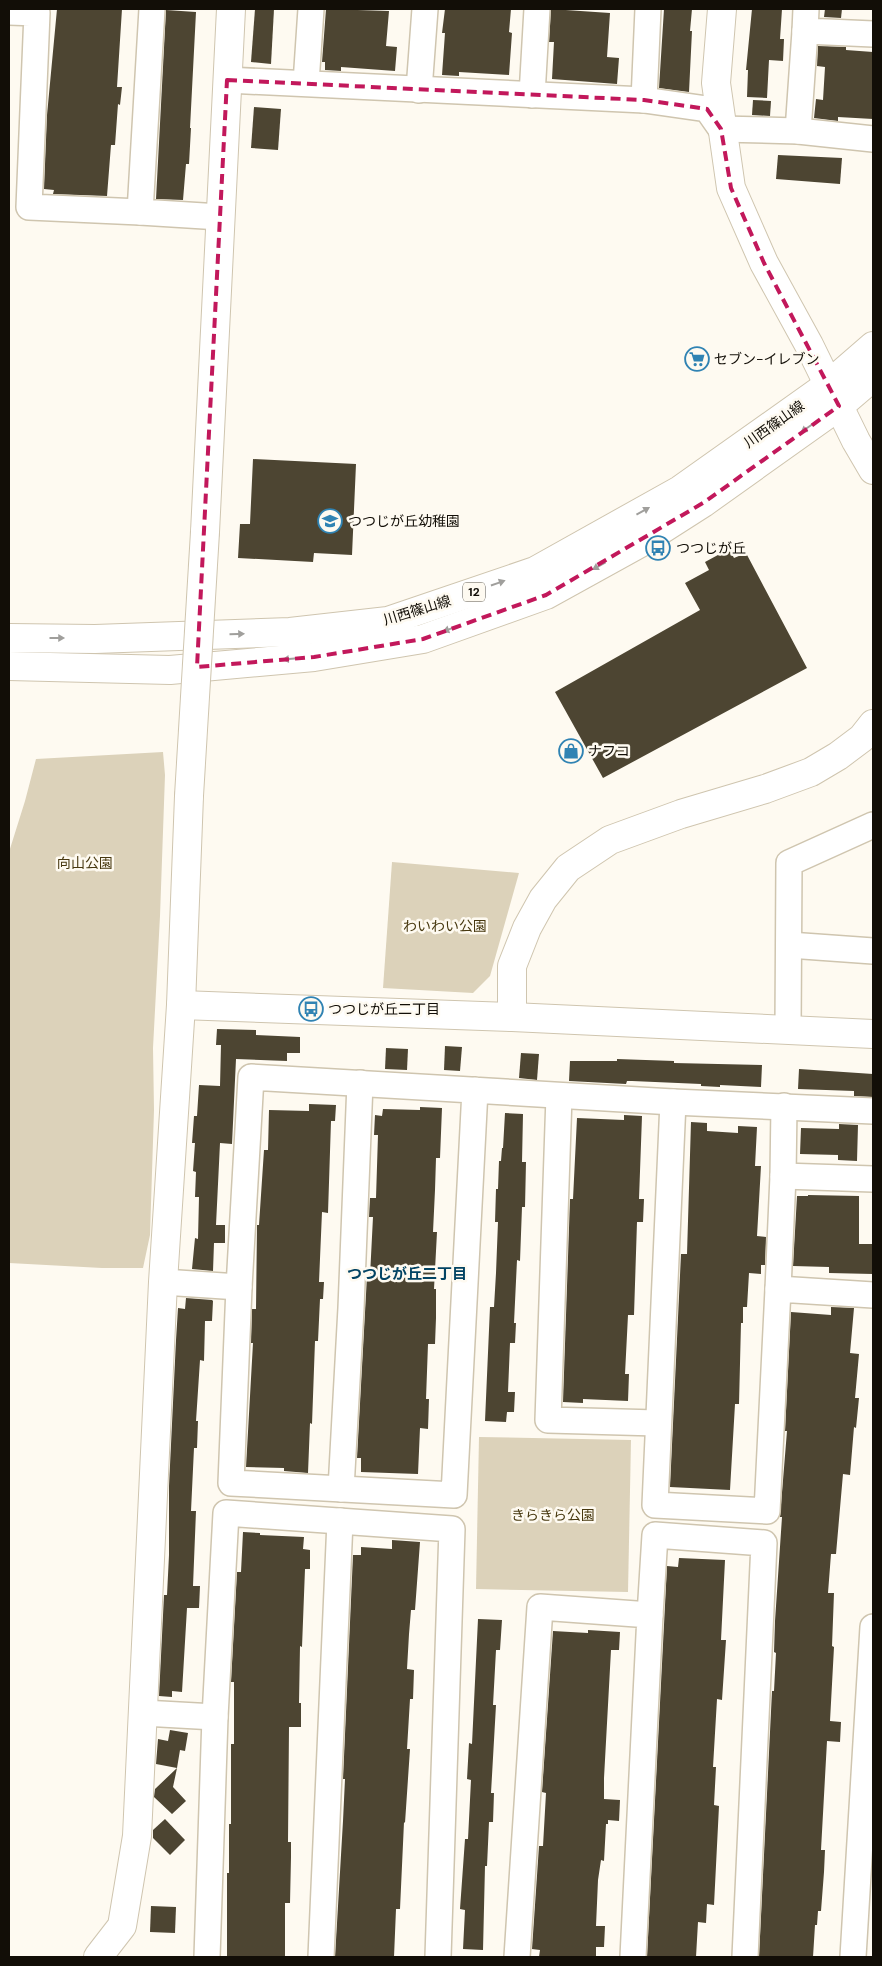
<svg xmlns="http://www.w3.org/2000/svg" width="882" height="1966" viewBox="0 0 882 1966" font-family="'DM Sans','Noto Sans JP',sans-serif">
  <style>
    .green { fill: #dcd2ba }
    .building { fill: #4d4532 }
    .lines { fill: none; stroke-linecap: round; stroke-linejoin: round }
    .minor-casing { stroke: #cfc5af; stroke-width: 28 }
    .tertiary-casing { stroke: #cfc5af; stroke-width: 30 }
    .primary-casing { stroke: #cfc5af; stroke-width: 30 }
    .minor { stroke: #fff; stroke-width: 25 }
    .tertiary { stroke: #fff; stroke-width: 28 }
    .primary { stroke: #fff; stroke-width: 28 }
    .tertiary-bridge-casing { stroke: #cfc5af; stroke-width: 30; stroke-linecap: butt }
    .tertiary-bridge { stroke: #fff; stroke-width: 28 }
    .oneway { fill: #a09f9c }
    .marked { fill: none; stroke: #c2185b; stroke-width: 4; stroke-dasharray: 10 6; stroke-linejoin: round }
    .labels { text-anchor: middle; stroke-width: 5; stroke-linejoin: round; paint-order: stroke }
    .shield { fill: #fefaf1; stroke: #59554d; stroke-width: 1 }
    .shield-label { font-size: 12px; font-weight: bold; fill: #120e07 }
    .poi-label { font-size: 14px; fill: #120e07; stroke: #fefaf1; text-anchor: start }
    .street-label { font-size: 14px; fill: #120e07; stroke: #fefaf1 }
    .park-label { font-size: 14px; fill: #47380f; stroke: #fefaf1 }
    .neighbourhood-label { font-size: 15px; font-weight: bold; fill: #024363; stroke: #fefaf1 }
  </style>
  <rect width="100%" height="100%" fill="#fefaf1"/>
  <g class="green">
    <path d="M163,752L165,775L160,916L153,1048L154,1110L150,1235L143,1268H102L9,1263V852L25,801L36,759Z"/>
    <path d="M392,862L519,873L490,976L473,993L383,988Z"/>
    <path d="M479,1437L631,1440L628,1592L476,1589Z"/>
  </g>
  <g class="building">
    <path d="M57,9H122L117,87H122L120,105L118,104L115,145H111L107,196L53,194L54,190L44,189L47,115Z"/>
    <path d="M255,9H274L271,64L251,62Z"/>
    <path d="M326,9L389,11L386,46L397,47L395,71L341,67V71L325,70V62H322Z"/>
    <path d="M445,9H511L509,32L512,33L509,75L459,72V76L442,75L445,33H442Z"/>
    <path d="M551,9L610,13L607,57L619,58L617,84L552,79L554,42H549Z"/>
    <path d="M664,9H692L690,31H692L689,92L659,88Z"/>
    <path d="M752,9H782L780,39H784L783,61L769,60L767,98L747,97L748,70H746Z"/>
    <path d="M825,9H842L841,18L824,17Z"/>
    <path d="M166,10L196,12L190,128H191L189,164H186L183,200L156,199Z"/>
    <path d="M818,46L846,47V50L873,52V119L838,117V121L814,118L816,99L823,100L825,67L817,66Z"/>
    <path d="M753,100L771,101L770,116L752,115Z"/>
    <path d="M254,107L281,109L278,150L251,148Z"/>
    <path d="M778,155L842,158L840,184L776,179Z"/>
    <path d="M253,459L356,464L352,555L314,553L313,562L238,558L240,524H250Z"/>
    <path d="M729,549L734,558L746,553L807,668L603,778L555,692L700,610L685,583L709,570L705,562Z"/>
    <path d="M217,1029L256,1030V1035L300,1037V1053H287V1061L236,1059L232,1144L220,1143L216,1225H225V1243H214L213,1271L192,1269L195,1238L198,1239L199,1197H195L196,1172L193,1171L195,1143H192L194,1116H197L199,1085L220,1086L221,1045H216Z"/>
    <path d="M445,1046L462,1047L460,1071L444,1070Z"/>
    <path d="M386,1048L408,1049L407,1070L385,1069Z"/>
    <path d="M521,1053L539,1054L537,1080L519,1078Z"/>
    <path d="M617,1059L674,1061V1063L762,1065L761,1087L720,1085V1087L701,1086V1084L632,1081H627L626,1084L569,1081L570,1061H617Z"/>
    <path d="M799,1069L873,1074V1097L854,1096V1091L798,1089Z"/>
    <path d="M309,1104L336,1105L335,1121H331L328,1213L322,1212L319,1282H324L323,1299H320L318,1341H315L312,1424L310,1423L308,1473L284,1471V1468L246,1467L253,1343H251L252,1309H256L257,1225H259L264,1150H268L269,1110L309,1111Z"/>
    <path d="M420,1107L442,1108L440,1158H436L435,1190L433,1232H437L434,1289H436V1318L435,1344H428L426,1399H429L428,1429L420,1428L418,1474L361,1472V1458H357L367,1276H370L373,1217H369L370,1198H376L378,1135H374L375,1115L382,1116L383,1109L420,1110Z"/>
    <path d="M505,1113L523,1114L522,1162H526L525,1207H522L520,1261L517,1260L514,1323H516L515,1343H510L508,1392H515L514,1412H507L506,1422L485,1421L490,1307H494L496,1273L498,1222H495L496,1189H498L499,1161H501L502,1148H503Z"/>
    <path d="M624,1115L642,1116L639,1199H644L643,1222H637L634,1315H628L625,1374H629L628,1401L583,1399V1403L563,1402L570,1199H573L577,1118L624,1120Z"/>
    <path d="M691,1122L707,1123V1131L738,1133V1126L757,1127L755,1166H761L757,1236L766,1237L765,1265H761V1274L749,1273L747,1307H743V1323H741L739,1404H735L730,1490L670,1487L681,1254H687Z"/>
    <path d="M839,1124L858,1125L857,1161L838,1160V1155L800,1154L801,1128L839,1129Z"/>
    <path d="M808,1195L859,1196V1244H873V1274L829,1273V1267L793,1266L797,1196H808Z"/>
    <path d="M186,1298L212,1300L213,1301L212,1321H205L204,1361L200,1360L196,1421H198L197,1448H194L191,1511H196L193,1586H200L199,1608H187L182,1692L172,1691V1697L159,1696L164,1595H167L169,1555V1486L176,1340L178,1308L185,1309Z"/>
    <path d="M831,1307L854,1308L850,1353L859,1354L855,1398H859L856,1428L854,1427L850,1475L843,1474L836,1554H831L828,1593H834L832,1646L834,1647L830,1721L841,1722L840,1742L827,1741L821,1850H825L824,1872L821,1911H818L817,1925H815L813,1957H759L772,1691H774L776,1653L774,1652L775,1621L782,1517H780L787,1431H785L791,1312L831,1315Z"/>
    <path d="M243,1532L260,1533V1535L304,1537L303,1549L310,1550V1569H305L302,1647L300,1646L299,1703H301V1727H289L288,1842H291V1857L290,1903H285V1957H227V1873H229V1824H231V1744H234V1682H231L237,1572H241Z"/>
    <path d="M392,1540L420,1542L415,1610H411L409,1634L407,1669L414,1670L413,1699H410L407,1749H410L405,1823L404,1822L400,1909H396L394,1957H335L343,1821L345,1779H343L353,1555H361V1547L392,1549Z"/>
    <path d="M679,1558L725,1560L721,1640H726L722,1700L717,1699L713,1767H716L714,1805L719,1806L714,1905L707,1904L706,1923L698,1922L696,1957H647L667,1566L678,1567Z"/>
    <path d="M478,1619L502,1620L500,1650H496L493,1705H496L491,1793H494L493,1822H489L487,1866H485L483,1950L463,1949L465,1910L460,1909L465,1839H468L471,1780L467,1779L469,1743L472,1744Z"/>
    <path d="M588,1630L620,1632L619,1650H611L604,1778V1799L620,1800L619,1821L608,1820V1824H606L604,1861L601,1860L598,1880L596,1926H605L604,1947H596V1957H539L540,1950L532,1949L539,1846H543L546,1793L542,1792L553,1631L588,1633Z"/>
    <path d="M170,1730L188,1733L185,1751L180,1750L177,1768L156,1764L158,1739L168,1741Z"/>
    <path d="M177,1768L173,1787L186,1801L172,1814L154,1797L155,1789Z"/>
    <path d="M165,1819L185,1840L170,1855L153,1838V1830Z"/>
    <path d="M151,1906L176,1907L175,1933L150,1932Z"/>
  </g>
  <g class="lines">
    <g class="minor-casing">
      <g id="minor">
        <path d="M152,9L140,212L220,217"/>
        <path d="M806,9L805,31L873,34"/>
        <path d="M9,12L37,13L29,207L140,212"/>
        <path d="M227,80L644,100L707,109L721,129L798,131L873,139"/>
        <path d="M306,83L311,9"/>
        <path d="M419,90L425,9"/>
        <path d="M532,95L537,9"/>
        <path d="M644,100L648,9"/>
        <path d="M798,131L805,31"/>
        <path d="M789,945L873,951"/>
        <path d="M788,1030L789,863L873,825"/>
        <path d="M475,1090L454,1495L231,1483L239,1287L251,1077L673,1102L873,1111"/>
        <path d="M559,1096L548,1420L657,1423"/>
        <path d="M673,1102L655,1505L767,1511L778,1289L873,1295"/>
        <path d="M783,1176L873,1179"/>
        <path d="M163,1282L239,1287"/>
        <path d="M778,1289L783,1176L784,1106"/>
        <path d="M341,1489L351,1308L360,1083"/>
        <path d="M650,1615L655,1535L764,1543L745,1957"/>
        <path d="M143,1713L215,1717"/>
        <path d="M207,1957L215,1717L226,1513L452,1529L438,1957"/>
        <path d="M321,1957L340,1521"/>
        <path d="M517,1957L540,1607L650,1615L633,1957"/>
        <path d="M853,1957L873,1627"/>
      </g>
    </g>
    <g class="tertiary-casing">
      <g id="tertiary">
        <path d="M722,9L716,83L731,188L764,263L809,345L856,441L873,470"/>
        <path d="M205,532L231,9"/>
        <path d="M181,1005L512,1017L873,1034"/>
        <path d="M512,1017V966L527,928L543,899L568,868L610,840L681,814L765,789L811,772L838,756L862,738L873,724"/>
        <path d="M98,1957L122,1926L137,1836L163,1282L181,1005L189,796"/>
      </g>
    </g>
    <g class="primary-casing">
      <g id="primary">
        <path d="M9,638L95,639L290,632L388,621L535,571L680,490L828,385L873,346"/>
        <path d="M9,666L170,670L314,657L423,639L546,595L642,542L703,503L839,406L873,377"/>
      </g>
    </g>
    <use href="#minor" class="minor"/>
    <use href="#tertiary" class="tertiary"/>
    <use href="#primary" class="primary"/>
    <g class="tertiary-bridge-casing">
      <path id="tertiary-bridge" d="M189,796L205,532"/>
    </g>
    <use href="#tertiary-bridge" class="tertiary-bridge"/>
  </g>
  <defs><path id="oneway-solid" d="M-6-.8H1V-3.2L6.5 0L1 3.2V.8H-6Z" transform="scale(1.25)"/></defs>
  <g class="oneway">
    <use href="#oneway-solid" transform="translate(807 428) rotate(145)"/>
    <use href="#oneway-solid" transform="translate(643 511) rotate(-29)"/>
    <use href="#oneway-solid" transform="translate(599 566) rotate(151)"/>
    <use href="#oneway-solid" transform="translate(498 583) rotate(-19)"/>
    <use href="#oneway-solid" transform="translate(450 629) rotate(161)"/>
    <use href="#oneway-solid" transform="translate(237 634) rotate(-2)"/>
    <use href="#oneway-solid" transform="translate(57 638)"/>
    <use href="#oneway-solid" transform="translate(290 659) rotate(175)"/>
  </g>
  <path class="marked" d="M227,80L644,100L707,109L721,129L731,188L764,263L839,406L703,503L546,595L423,639L314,657L197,667Z"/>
  <defs>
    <g id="supermarket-ring" transform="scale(1.25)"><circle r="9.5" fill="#fefaf1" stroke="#3083b3" stroke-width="1.5"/><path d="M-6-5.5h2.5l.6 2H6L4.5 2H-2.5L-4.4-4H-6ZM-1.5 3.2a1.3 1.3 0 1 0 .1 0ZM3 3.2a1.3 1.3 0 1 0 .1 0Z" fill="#3083b3"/></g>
    <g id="school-ring" transform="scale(1.25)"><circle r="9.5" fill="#fefaf1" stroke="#3083b3" stroke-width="1.5"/><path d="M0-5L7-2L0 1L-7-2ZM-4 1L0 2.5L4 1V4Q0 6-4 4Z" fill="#3083b3"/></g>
    <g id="bus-ring" transform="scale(1.25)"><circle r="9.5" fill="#fefaf1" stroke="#3083b3" stroke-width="1.5"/><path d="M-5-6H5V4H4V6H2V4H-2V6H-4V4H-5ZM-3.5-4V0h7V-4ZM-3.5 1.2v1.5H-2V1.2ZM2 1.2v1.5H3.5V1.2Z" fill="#3083b3"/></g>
    <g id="shop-ring" transform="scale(1.25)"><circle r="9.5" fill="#fefaf1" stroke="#3083b3" stroke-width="1.5"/><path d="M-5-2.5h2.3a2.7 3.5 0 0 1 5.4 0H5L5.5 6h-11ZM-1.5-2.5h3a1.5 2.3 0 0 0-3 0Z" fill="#3083b3"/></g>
  </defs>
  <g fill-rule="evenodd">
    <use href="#supermarket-ring" x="697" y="359"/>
    <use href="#school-ring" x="330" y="521"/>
    <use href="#bus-ring" x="658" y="548"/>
    <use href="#shop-ring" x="571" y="751"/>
    <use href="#bus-ring" x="311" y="1009"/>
  </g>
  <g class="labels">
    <rect class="shield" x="463" y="582.5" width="22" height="19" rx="4"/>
    <g class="shield-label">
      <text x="474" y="596">12</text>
    </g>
    <g class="poi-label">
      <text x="714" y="364">セブン-イレブン</text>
      <text x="348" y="526">つつじが丘幼稚園</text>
      <text x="676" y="553">つつじが丘</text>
      <text x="588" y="756">ナフコ</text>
      <text x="328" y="1014">つつじが丘二丁目</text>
    </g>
    <g class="street-label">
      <text transform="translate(774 424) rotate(-35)" y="5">川西篠山線</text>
      <text transform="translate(417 610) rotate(-17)" y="5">川西篠山線</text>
    </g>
    <g class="park-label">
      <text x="85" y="868">向山公園</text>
      <text x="445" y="931">わいわい公園</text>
      <text x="553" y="1520">きらきら公園</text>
    </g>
    <g class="neighbourhood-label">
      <text x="407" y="1279">つつじが丘二丁目</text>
    </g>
  </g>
  <rect width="882" height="1966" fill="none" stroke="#120e07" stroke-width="20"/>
</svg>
